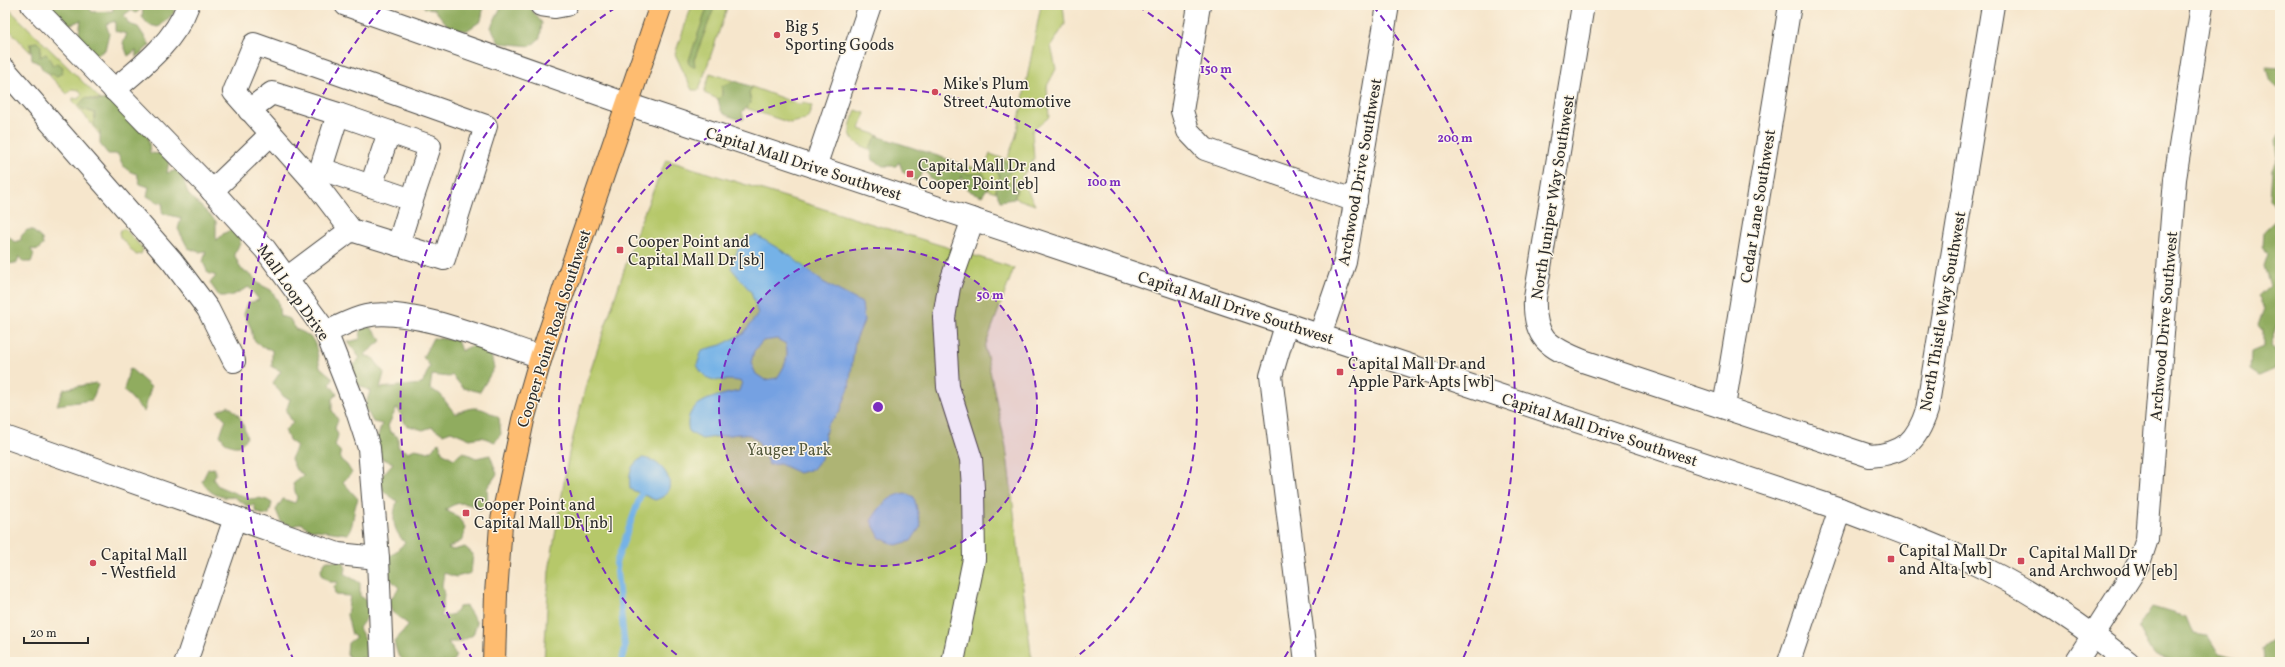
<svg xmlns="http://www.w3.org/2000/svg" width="2285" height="667" viewBox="0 0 2285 667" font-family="Vollkorn,serif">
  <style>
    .green { fill: #b6c86b; stroke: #707a4b }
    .forest { fill: #90ac5f; stroke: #5e6c45 }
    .water { fill: #74b2e7; stroke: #506e89; fill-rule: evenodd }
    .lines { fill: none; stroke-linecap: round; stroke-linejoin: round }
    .stream { stroke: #74b2e7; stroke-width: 6 }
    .minor-casing { stroke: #494743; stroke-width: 24 }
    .major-casing { stroke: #494743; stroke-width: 24 }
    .minor { stroke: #fff; stroke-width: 22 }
    .major { stroke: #febc70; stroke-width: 22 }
    .ring { fill: none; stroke: #7b2cbf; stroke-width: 2; stroke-dasharray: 7 5 }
    .poi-dot { fill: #d1495b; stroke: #fcf5e5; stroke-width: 1.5 }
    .labels { text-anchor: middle; stroke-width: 3; stroke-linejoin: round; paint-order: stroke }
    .poi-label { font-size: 16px; fill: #2b2b2b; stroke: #fcf5e5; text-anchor: start }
    .street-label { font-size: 16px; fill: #2b2b2b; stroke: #fcf5e5 }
    .park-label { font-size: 16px; fill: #555a3e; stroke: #fcf5e5 }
    .centre { fill: #7b2cbf; stroke: #fcf5e5; stroke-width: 2 }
    .ring-label { font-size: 12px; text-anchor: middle; font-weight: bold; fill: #7b2cbf; stroke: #fcf5e5; stroke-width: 3; stroke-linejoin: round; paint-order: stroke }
  </style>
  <rect width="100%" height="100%" fill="#fcf5e5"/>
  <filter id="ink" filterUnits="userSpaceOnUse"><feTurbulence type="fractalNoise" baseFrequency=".025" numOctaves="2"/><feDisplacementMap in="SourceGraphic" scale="8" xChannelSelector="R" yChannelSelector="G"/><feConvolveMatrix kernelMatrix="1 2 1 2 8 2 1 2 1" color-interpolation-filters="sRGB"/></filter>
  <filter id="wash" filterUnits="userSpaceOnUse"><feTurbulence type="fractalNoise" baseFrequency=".012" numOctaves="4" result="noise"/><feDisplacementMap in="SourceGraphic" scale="16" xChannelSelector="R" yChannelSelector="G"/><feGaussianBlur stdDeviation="0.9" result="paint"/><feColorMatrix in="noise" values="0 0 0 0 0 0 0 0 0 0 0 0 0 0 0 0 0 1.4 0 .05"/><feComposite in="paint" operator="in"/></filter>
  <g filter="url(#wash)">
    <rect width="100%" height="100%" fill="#f6e6cc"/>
    <g class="green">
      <path d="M5,5L101,100L85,98L82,109L95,113L94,125L100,131V135L73,101V98L78,99L82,94L79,90L72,89L67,94L49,75L52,74V65L40,57L31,43L30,52L5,25Z"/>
      <path d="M692,5H708L694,60L713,5H728L699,90H692L675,54Z"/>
      <path d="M1041,5H1063L1065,24L1051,46L1056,69L1047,86L1049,117L1032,131L1034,159L1021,178L1035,205L1015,198L1017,188L1000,177L995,184L996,192L987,189L990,184L966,174L956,162L984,171L990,154L1007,160L1016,136Z"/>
      <path d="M710,73L735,81L722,86V97L718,99L704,93Z"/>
      <path d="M752,87L801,105L803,102L812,106L809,115L805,120L790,123L746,108L751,103L749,93Z"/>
      <path d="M856,110L865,113L860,129L880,136H877L870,147L871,150C847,141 846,132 856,110Z"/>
      <path d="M666,160L1014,268L985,347L1006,447L1032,662H544L549,571L569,453L587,381L639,225Z"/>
      <path d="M124,228L143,249L141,254L136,255L120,237L119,232Z"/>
    </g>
    <g class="forest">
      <path d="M46,5H87L92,12L113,11V5H170L175,12L159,27L149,25L142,17L143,7L136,13L131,10L124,15L129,24L138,27L150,45L136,58V50L128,56L123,43L127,34L115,31V21L106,24L109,33L105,50L97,55L85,51L78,39L81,20L72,24H58Z"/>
      <path d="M423,5H484L481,21L466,31L449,27L434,9L425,8Z"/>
      <path d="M502,5H528L542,23L540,38L531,46L499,43L491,27Z"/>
      <path d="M708,5H713L714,8L694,60L695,66H691L688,63Z"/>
      <path d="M37,42L41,46L40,57L46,54L50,58L52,65L58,63L63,67L62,73L57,76C49,73 43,73 40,64L32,60L31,43Z"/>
      <path d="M2267,67L2280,68V90L2271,83Z"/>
      <path d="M735,81L752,87L749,93L751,103L742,112L744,119C738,120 738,119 732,117C720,113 721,112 718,99L722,96V86Z"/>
      <path d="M116,97L146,114L150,153L161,154L169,161L167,173L177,170L183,178L188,194L216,221V241L223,234L232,229L240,233V244L234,254L241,269L252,276L259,284L271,290L278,301L280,316L290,319L295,329C319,337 315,347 320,367L333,378L330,384L337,394L332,399V410L338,420L335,428L338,435L335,446L340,451L341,460L347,465L352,473L343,482L358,499C352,512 355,522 348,534L309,529L301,523L293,526L281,522L276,510L283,499L295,503L297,498L293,484L304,475L296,470L291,459L297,446L289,440L285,430L293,423L286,411L290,399L284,397L273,383L281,371L272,367V350L261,346L253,339L251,328L244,314L248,303L259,300L249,287L231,296H219L210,283L216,276L208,273L203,262L206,251L199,252L188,248L178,229L181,218L162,213L163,203L157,202L147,196L149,187L140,184L137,174C125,171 122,165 118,154H108L100,144V131L94,125L95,113L82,109L79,105L85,98L97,101Z"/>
      <path d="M2280,134V321L2277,324L2270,345L2279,353L2275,369L2259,376L2250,370L2251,352L2263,347V330L2258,324L2264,309L2258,297L2270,286L2264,266L2268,254L2263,246L2264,231L2280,216L2270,199L2272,170L2278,157L2276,141Z"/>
      <path d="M877,136L956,162L966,174L983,173L990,184L982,196L969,191L962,176L960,184L944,187L931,179L925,170L916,181L903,172L899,162L896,166H883L873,160L870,147Z"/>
      <path d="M1005,161L1011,171L1005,178L1017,188L1014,199L1000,201C996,190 994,186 1000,177L994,166Z"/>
      <path d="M27,230H32L42,239L43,245L38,250L30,249L34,254L31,262H23L19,256L17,263L5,264V238L10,237L14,242L21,240V236Z"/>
      <path d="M370,327L382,340L364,355L373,358L384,373L380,388L422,384L430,366L423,357L433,338L457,340L461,351L475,344L489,346L494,368L480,392L463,388L452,375L449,377L432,375L430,389L440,394L455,414C474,405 480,406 499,418L501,434L495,442L482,437L470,439L451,431L443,434L432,427L423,430L406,425L397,407L388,426L390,432L398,437V447L408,452L415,449L429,452L439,442L442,452L454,459L463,452L476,458L490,455L497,474L487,488L488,506L480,510C467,502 458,500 445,510L457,516L465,527L463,540L448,548L453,550L465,547L473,554L471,573L456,577L444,573L442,585L444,595L441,617L454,614L459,607L466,606L477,623L473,635L460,642H448L456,655L453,662H405L398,655L394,642L409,625L392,612L389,601L399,588L390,579L387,559L405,543C392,528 392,520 397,501L383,491L379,479L393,463L381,458L375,444L382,424L373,422L365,407L370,391L357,384L349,369L360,358L348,342L360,339L361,328Z"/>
      <path d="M131,369L151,387L144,412L124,390L129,370Z"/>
      <path d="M96,383L98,385L92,400L57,405L64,389Z"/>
      <path d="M228,406C240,413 244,425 247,438L239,446C229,447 225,443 220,435L226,420L217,411Z"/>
      <path d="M214,468L216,474L213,479L218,486L249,499L259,498L267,500L272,503L269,514L263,515L256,512L254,505L247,506L234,497C220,499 208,493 202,481L208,469Z"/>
      <path d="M326,561H343L346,568L345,574L360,583V596L368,601C371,617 366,617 359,628C365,640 370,644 366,658H359L361,662H353L347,654L348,643L356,637L352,635L347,615L350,596L335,595L334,587L338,582H330L322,576L321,569Z"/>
      <path d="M2152,607L2186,617L2193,634L2208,636L2219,654L2238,659L2240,662H2179L2153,655L2138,628Z"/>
      <path d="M2280,636V662H2263L2262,648Z"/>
    </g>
    <g class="water">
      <path d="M756,235L789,255L823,282L862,303L864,321L855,342L849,388L840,412L827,425L821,459L813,469L799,473L780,464L769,465L758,441L750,435L738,434L702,439L689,432C681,401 717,396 739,391L742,382C723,376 709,389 697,365L702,350L721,345L743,334L758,314L751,292L731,268L741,241ZM777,339L786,344C789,358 785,366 777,378L765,380L756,374L751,363L754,351L763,341Z"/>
      <path d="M642,458C664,459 684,492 655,500L630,489C629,474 629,466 642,458Z"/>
      <path d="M905,493L914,497L921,526L911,541L896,545L880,538L871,521C880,506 888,496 905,493Z"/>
    </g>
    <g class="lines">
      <path class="stream" d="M621,662L625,648L616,563L644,486"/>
    </g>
  </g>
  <g filter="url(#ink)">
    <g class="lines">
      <g class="minor-casing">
        <g id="minor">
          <path d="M32,5L205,183L265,249L326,332L356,408L369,448L378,558L382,662"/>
          <path d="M346,5L627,104L1840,509C1883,526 1926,540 1967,560C2025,587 2078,622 2128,662"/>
          <path d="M541,5L555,7L566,5"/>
          <path d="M1199,5L1182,111L1188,131L1205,149L1356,201"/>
          <path d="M1583,5L1535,298C1533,338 1548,347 1583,361L1870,456C1904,454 1917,441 1927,410L1993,5"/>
          <path d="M5,70L172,261L208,309L234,361"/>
          <path d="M114,90C143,66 175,41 188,5"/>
          <path d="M249,110L272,93L338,114"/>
          <path d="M815,167L870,5"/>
          <path d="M321,169L412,200L398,245"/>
          <path d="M316,184L338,114L430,146L412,200"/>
          <path d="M371,186L389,132"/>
          <path d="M212,191L270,135"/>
          <path d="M287,278L351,230L444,259L486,126L254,44L234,92L316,184L351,230"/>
          <path d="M1286,325L1271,376L1306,662"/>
          <path d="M326,332C339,327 352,319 366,316C409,306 497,343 541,357"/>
          <path d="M1320,335L1345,262L1388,5"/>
          <path d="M1724,407L1790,5"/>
          <path d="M5,437L338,554L378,558"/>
          <path d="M186,662L235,518"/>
          <path d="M953,662L974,559L973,488L971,459L948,387L944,318L949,287L973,219"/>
          <path d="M1789,662L1840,509"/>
          <path d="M2076,662L2139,563L2147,539L2175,179L2202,5"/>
        </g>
      </g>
      <g class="major-casing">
        <path id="major" d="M494,662L496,594L501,525L523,420L541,357L661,5"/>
      </g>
      <use href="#minor" class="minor"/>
      <use href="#major" class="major"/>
    </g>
  </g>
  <circle cx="878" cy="407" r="159" fill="#7b2cbf" fill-opacity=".12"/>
  <g class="ring">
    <circle cx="878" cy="407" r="159"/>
    <path d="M686 662A319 319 0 1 1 1070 662"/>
    <path d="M473 660A478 478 0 0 1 618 6M1138 6A478 478 0 0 1 1283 660"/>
    <path d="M294 661A637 637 0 0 1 383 6M1373 6A637 637 0 0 1 1462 661"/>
  </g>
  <g class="poi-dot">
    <circle cx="777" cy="35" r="4"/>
    <circle cx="935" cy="92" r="4"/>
    <rect x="906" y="170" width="8" height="8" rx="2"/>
    <rect x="616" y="246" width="8" height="8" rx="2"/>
    <rect x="1336" y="368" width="8" height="8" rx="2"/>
    <rect x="462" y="509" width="8" height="8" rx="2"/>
    <rect x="1887" y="555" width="8" height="8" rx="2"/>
    <rect x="2017" y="557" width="8" height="8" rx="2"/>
    <circle cx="93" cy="563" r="4"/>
  </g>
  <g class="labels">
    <g class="poi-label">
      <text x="785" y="32">Big 5<tspan x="785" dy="18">Sporting Goods</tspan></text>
      <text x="943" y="89">Mike's Plum<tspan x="943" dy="18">Street Automotive</tspan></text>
      <text x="918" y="171">Capital Mall Dr and<tspan x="918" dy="18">Cooper Point [eb]</tspan></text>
      <text x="628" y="247">Cooper Point and<tspan x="628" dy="18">Capital Mall Dr [sb]</tspan></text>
      <text x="1348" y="369">Capital Mall Dr and<tspan x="1348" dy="18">Apple Park Apts [wb]</tspan></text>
      <text x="474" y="510">Cooper Point and<tspan x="474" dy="18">Capital Mall Dr [nb]</tspan></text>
      <text x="1899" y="556">Capital Mall Dr<tspan x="1899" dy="18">and Alta [wb]</tspan></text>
      <text x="2029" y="558">Capital Mall Dr<tspan x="2029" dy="18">and Archwood W [eb]</tspan></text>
      <text x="101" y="560">Capital Mall<tspan x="101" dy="18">- Westfield</tspan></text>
    </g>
    <g class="street-label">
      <text transform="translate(804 163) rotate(18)" y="6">Capital Mall Drive Southwest</text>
      <text transform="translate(1359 172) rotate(-80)" y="6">Archwood Drive Southwest</text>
      <text transform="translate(1552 197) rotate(-81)" y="6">North Juniper Way Southwest</text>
      <text transform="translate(1757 206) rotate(-81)" y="6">Cedar Lane Southwest</text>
      <text transform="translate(294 292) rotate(55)" y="6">Mall Loop Drive</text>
      <text transform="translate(1236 307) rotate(18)" y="6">Capital Mall Drive Southwest</text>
      <text transform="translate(1942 311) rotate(-80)" y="6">North Thistle Way Southwest</text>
      <text transform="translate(2163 326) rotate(-85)" y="6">Archwood Drive Southwest</text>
      <text transform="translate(553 328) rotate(-72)" y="6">Cooper Point Road Southwest</text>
      <text transform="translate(1600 429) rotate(18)" y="6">Capital Mall Drive Southwest</text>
    </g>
    <g class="park-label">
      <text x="789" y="455">Yauger Park</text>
    </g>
  </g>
  <circle cx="878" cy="407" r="6" class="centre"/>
  <g class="ring-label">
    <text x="1216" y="73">150 m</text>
    <text x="1455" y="142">200 m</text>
    <text x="1104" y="186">100 m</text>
    <text x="990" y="299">50 m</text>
  </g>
  <rect width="2285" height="667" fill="none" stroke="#fcf5e5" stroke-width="20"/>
  <path d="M24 637v6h64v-6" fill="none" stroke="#2b2b2b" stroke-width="2"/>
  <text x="30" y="637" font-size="12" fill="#2b2b2b" stroke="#fcf5e5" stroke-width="3" paint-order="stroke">20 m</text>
</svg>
